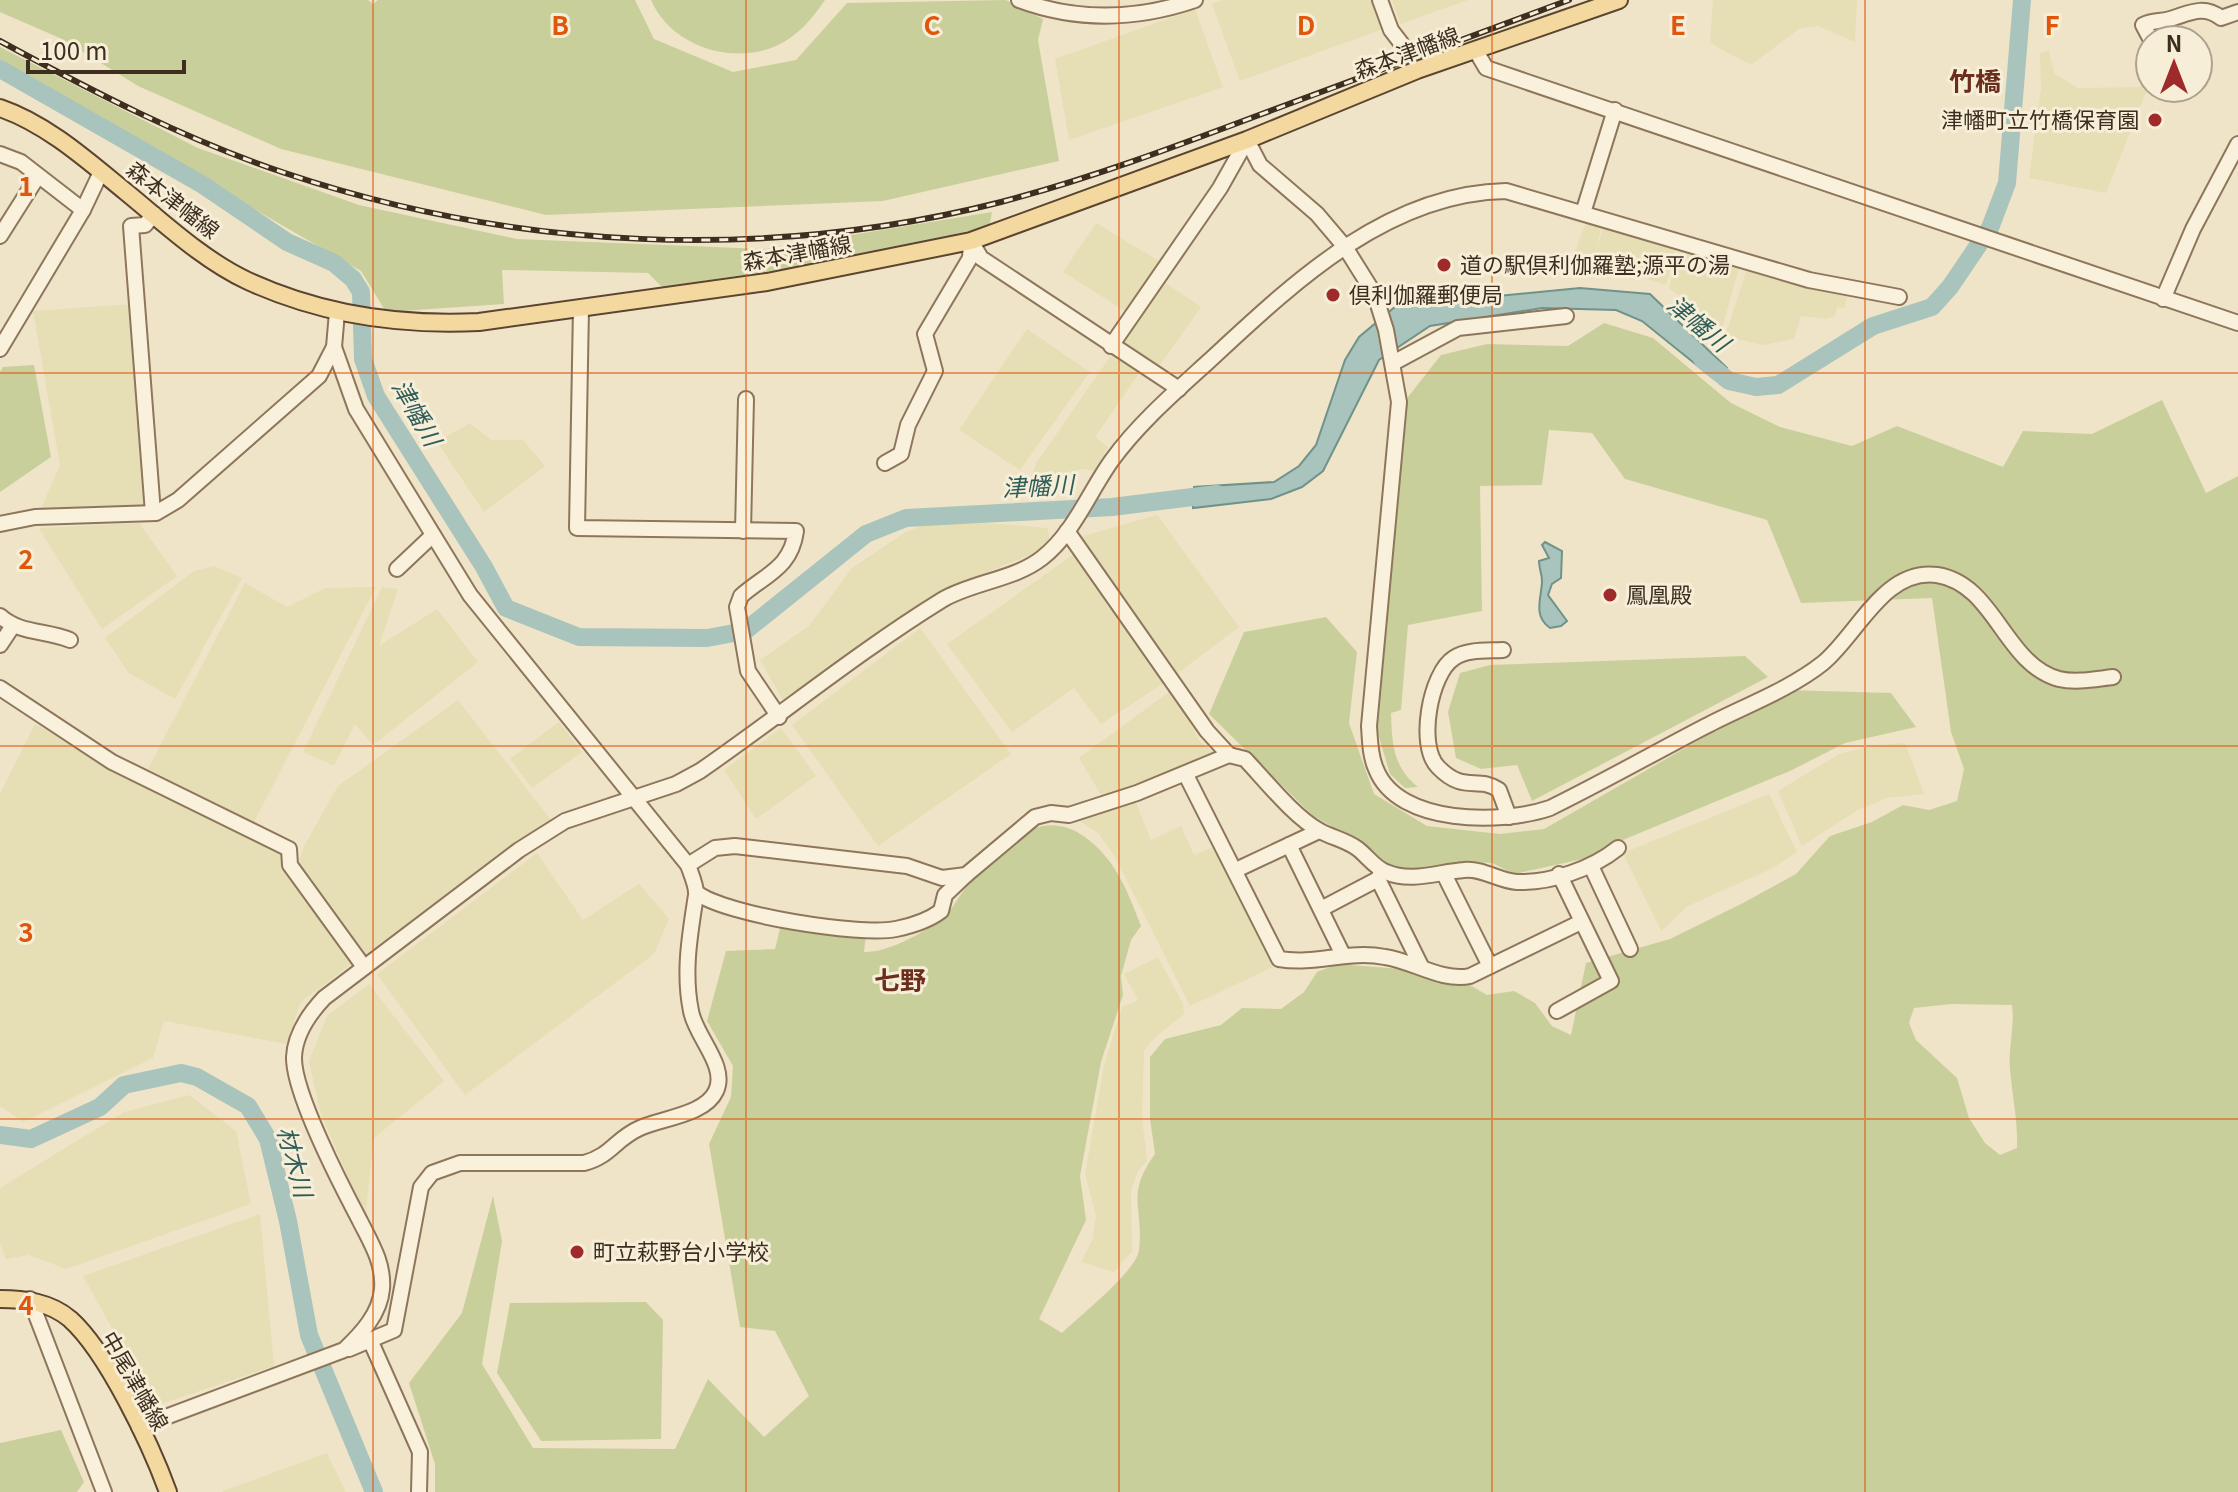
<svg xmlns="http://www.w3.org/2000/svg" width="2238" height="1492" viewBox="0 0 2238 1492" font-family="Georgia,'Noto Sans JP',serif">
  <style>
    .farmland { fill: #e6deb5 }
    .green { fill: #c9cf9b; fill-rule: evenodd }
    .water { fill: #a9c4bc; stroke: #6f938a; stroke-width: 2 }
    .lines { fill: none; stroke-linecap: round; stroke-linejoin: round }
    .river { stroke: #a9c4bc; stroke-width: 18 }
    .minor-casing { stroke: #8d765c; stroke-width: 18 }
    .major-casing { stroke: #5b4430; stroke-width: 20 }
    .minor { stroke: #faf1dc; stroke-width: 14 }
    .major { stroke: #f3d9a0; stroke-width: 16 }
    .rail-casing { stroke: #3d2e20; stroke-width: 6 }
    .rail { stroke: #f7eed8; stroke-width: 3; stroke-dasharray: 9; stroke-linecap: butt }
    .grid { fill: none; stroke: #df570d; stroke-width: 2; stroke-opacity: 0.55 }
    .poi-dot { fill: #9e2a2b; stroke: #f7eed8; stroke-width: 3 }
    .labels { text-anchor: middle; stroke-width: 6; stroke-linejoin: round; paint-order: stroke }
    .street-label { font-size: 22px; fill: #3d2e20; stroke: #f7eed8 }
    .poi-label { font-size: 22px; fill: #3d2e20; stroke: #f7eed8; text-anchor: start }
    .water-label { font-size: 24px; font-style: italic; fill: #2f5d5a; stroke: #f7eed8 }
    .quarter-label { font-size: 26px; font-weight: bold; fill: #6b2e1e; stroke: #f7eed8 }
    .grid-label { font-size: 26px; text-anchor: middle; font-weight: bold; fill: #df570d; stroke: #f7eed8; stroke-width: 6; stroke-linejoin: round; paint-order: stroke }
  </style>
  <rect width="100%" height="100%" fill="#f0e4c8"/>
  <g class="farmland">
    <path d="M1222,0H1373L1383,29L1240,81L1212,4Z"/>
    <path d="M1392,0H1468L1400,24Z"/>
    <path d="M1713,0H1857L1855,42L1818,26L1799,29L1751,65L1710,43Z"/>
    <path d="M1195,9L1223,87L1069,140L1055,59Z"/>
    <path d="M2049,51L2054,73L2078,88L2148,87L2106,193L2029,178L2041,88L2040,53Z"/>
    <path d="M1588,217L1603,222L1595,254L1605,222L1677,244L1666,285L1619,270L1567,272Z"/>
    <path d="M1096,223L1164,264L1128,313L1063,272Z"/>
    <path d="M1681,246L1740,264L1722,329L1669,288Z"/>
    <path d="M1748,266L1848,294L1844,308L1837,307L1835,316L1827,319L1801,316L1794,339L1763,345L1741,340L1726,333Z"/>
    <path d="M1161,280L1201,307L1156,371L1118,342Z"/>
    <path d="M133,304L147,505L40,511L60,465L33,311Z"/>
    <path d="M1027,329L1090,372L1020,470L959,430Z"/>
    <path d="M1112,354L1140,372L1095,437L1108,447L1094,471L1085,469L1030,478L1037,462Z"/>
    <path d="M470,423L491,440H523L545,466L484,512L437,442Z"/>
    <path d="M1157,515L1239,627L1178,673L1080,537Z"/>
    <path d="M139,523L177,576L102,629L39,528Z"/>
    <path d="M988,523L1048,528L1049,539L1034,553L944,590L784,702L760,660L809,626L852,568L904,533L923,525Z"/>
    <path d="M1074,554L1164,683L1101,724L1074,688L1012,732L947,644Z"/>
    <path d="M214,566L242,578L175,699L129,673L105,638L194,571Z"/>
    <path d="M245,583L287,607L325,588L376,587L254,822L148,769Z"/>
    <path d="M382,587L398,589L379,646L437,609L478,662L373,745L355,724L334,766L303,752Z"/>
    <path d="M920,628L1011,754L878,846L792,725Z"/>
    <path d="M1173,689L1200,742L1218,755L1103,798L1079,758Z"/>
    <path d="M458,700L551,820L366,957L297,868L303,848L338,786Z"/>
    <path d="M559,722L582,752L532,788L510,759Z"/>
    <path d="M35,724L287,857L353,963L301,1002L286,1044L164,1021L153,1058L23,1122L0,1106V793Z"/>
    <path d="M781,728L816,776L756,819L724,770Z"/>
    <path d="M1905,743L1924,794L1887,798L1856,811L1802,846L1778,791L1839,754L1875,745Z"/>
    <path d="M1769,794L1797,852L1773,868L1688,906L1661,931L1623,853Z"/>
    <path d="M1134,798L1151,840L1181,826L1194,855L1213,847L1273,967L1190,1006L1115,857L1099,834L1079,820Z"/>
    <path d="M537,853L583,920L639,884L669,919L654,954L465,1095L377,974Z"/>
    <path d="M1158,957L1183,1004L1184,1014L1153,1039L1144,1051L1142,1119L1147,1160L1138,1171L1131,1191L1132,1251L1114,1272L1081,1262L1093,1239L1096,1216L1085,1174L1104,1065L1122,1007L1138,1000L1124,974Z"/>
    <path d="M369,984L444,1081L374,1138L365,1218L320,1111L309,1061L327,1016Z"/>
    <path d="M189,1095L236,1131L251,1204L66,1269L29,1255L6,1259L0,1243V1188L124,1112Z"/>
    <path d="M260,1214L274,1366L155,1406L83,1276Z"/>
    <path d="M327,1453L346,1492H221L326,1453Z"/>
  </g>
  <g class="green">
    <path d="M0,0H368L373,4L378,0H635L654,39L733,72L796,60L847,3L1006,0L1043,19L1038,40L1059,161L883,201L546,215L281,149L138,86L62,39L0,12Z"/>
    <path d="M651,0H825C812,19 798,36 776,46C731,66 670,45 651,0Z"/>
    <path d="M0,47L198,148L359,205L517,239L765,249L992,212L989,229L851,259L662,287L648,273L502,270L504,304L386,312L361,271L0,62Z"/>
    <path d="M1604,323L1653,338L1731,403L1780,427L1852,446L1897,426L2003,467L2023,431L2092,434L2162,400L2206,493L2238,476V1492H435V1464L409,1383L462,1313L493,1196L502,1241L482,1364L533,1448L675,1449L708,1379L764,1437L809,1396L775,1331L740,1327L709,1144L731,1097L733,1066L707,1021L726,951L775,949L781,925L866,935L864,952C887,953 923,933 942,919C951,912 957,899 964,890C990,856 1033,807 1077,832C1113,853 1127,889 1141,926L1131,940L1121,976L1123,995L1101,1062L1080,1176L1086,1220L1039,1319L1062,1333C1079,1316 1136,1272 1139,1250C1144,1208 1125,1195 1155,1154L1150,1119V1057L1165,1039L1221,1025L1242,1008L1281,1009L1304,992L1317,972L1338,964L1401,969L1470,985L1487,995L1514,991L1535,1003L1552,1026L1571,1035L1586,963L1670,939L1741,904L1796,874L1830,836L1872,822L1903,805L1929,810L1957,801L1964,769L1951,732L1932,598L1801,603L1767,520L1625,479L1592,433L1549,430L1542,485L1480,486L1482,611L1408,625L1401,710L1391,713C1392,744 1393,767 1418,787L1405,788L1390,774L1376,727L1408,397L1441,355L1487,344L1568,346ZM1951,1004L2012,1005C2015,1027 2008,1047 2010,1068C2012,1095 2018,1120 2017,1148L2000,1155L1985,1143L1969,1118L1957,1078L1916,1040L1909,1023L1914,1008Z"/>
    <path d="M34,365L51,457L0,492V372L3,367Z"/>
    <path d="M1326,617L1357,652L1349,723L1374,794L1427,826L1500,834L1544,829L1786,690L1891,693L1916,727L1845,743L1790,771L1613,844L1592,857L1514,874L1492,863L1465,862L1424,872L1390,869L1351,838L1312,815L1209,714L1244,632Z"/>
    <path d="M1745,656L1768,677L1532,801L1517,765L1481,769L1456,758L1448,712L1460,673L1490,665Z"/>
    <path d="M646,1302L663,1320L661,1439L541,1441L497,1373L510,1303Z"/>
    <path d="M61,1430L84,1482L77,1492H0V1443Z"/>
  </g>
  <g class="water">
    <path d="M1580,288L1650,294L1727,368L1714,379L1642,321L1616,310L1542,308L1430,326L1379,360L1323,471L1302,487L1271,499L1193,508L1194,487L1274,482L1299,466L1316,445L1345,360L1359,337L1396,306Z"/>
    <path d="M1545,542L1562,551L1561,578L1552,584L1548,595L1567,621L1561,626L1550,628C1532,616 1542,596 1542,581C1542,574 1539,568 1539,561L1549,558L1542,545Z"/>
  </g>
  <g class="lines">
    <g class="river">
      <path d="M0,69L203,185L287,242L334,263L353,279L361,292L363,359L376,396L484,567L506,608L579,637L707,638L745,631L866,534L906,518L1112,507L1217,494"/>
      <path d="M1702,359L1729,381L1756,387L1778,385L1873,326L1932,307L1950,287L1990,228L2007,183L2022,0"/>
      <path d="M0,1135L31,1139L100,1107L124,1085L181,1073L197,1077L248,1106L268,1139L288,1221L309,1335L374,1492"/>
    </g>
    <g class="minor-casing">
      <g id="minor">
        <path d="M1019,0C1078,22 1136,20 1195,0"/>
        <path d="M1380,0L1391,30L1401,43"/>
        <path d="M2151,40L2143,25C2153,20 2160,22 2170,19C2188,14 2203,4 2221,18L2238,12"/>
        <path d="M1476,51L1486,68L2238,323"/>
        <path d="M1247,140L1260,165L1317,214L1345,247L1375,295L1386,330L1399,402L1369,726C1370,740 1370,756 1376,769C1398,826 1503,824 1550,808C1603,782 1654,753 1706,726C1744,706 1789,690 1823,663C1858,634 1884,568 1937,575C1995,584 2004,664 2059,679C2076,683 2095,679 2113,677"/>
        <path d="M0,154L21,162L83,210"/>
        <path d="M1583,213L1615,110"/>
        <path d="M0,236L38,176"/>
        <path d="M971,241L981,258L1179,389"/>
        <path d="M2163,299L2193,229L2238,144"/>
        <path d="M581,308L577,528L796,531C791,568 766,574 741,596L737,607L748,671L779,717"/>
        <path d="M1111,346L1220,188L1247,140"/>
        <path d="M334,347L356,409L470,595L688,865C691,874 697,887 696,895C690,934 683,972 691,1011C695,1036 728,1066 716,1091C705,1115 662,1118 640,1128C615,1139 611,1156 584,1163H460L432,1173L421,1187L394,1330L349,1349"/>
        <path d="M0,349L83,210L101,172"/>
        <path d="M1393,363L1458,328L1566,316"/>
        <path d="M885,463L901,454L908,425L935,371L925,334L970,258L971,242"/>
        <path d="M153,513L131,226L145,225L154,214"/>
        <path d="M0,524L35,517L156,513L178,500L319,376L334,347L337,312"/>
        <path d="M743,531L746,399"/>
        <path d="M397,569L433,535"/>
        <path d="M0,616C20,634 46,630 70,640"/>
        <path d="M0,645L12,627"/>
        <path d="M1503,650C1488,651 1467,649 1454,658C1430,673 1417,746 1438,767C1464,794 1477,775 1499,790L1509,817"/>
        <path d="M0,688L112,762L289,849L290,865L364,967"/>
        <path d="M1229,755L1245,759C1265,780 1295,818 1320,831C1333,838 1346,840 1358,849C1367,856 1375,868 1386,872C1411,883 1438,872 1464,870C1483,868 1499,881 1517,882C1551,883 1592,869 1618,848"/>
        <path d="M1186,775L1279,959C1316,965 1348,950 1385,957C1413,961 1442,982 1470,976L1581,922"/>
        <path d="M1289,845L1343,955"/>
        <path d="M688,865L715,848L735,846L907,866L942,878L966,875L1035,817L1051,813L1069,815L1137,793L1229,755L1207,731L1067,531"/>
        <path d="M1591,866L1630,949"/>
        <path d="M1236,870L1319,831"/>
        <path d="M1382,871L1378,879L1421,966"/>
        <path d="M1444,874L1490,966"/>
        <path d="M697,893C726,915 859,936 896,929C911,926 929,920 941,911L945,895L966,875"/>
        <path d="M1321,909L1378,879"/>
        <path d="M1557,1011L1611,981L1559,874"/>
        <path d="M30,1299L104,1492"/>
        <path d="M371,1342L420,1452L419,1492"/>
        <path d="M139,1427L344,1350C361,1334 380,1314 382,1289C384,1263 371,1243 360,1221C342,1187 293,1092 294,1057C295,1035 310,1013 324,998L519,850L565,821L676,784L700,771C781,715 858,652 942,600C972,582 1014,580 1042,558C1074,533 1089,492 1112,460C1139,423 1175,392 1209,361C1291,285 1386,193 1506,191L1809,280L1899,297"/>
      </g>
    </g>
    <g class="major-casing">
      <g id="major">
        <path d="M0,108C47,124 88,161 126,192C164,223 203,260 248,281C322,315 398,326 479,322L767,282L971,241L1247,140L1417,70L1619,0"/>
        <path d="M0,1299C24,1299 50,1302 70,1319C107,1352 151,1445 168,1492"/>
      </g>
    </g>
    <use href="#minor" class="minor"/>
    <use href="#major" class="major"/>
    <g class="rail-casing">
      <path id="rail" d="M0,41C92,91 186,140 285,173C514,250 766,262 1001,202C1089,179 1174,147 1259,115C1363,77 1466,38 1569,0"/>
    </g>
    <use href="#rail" class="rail"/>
  </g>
  <path class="grid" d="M373,0V1492M746,0V1492M1119,0V1492M1492,0V1492M1865,0V1492M0,373H2238M0,746H2238M0,1119H2238"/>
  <g class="poi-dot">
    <circle cx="2155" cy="120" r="8"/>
    <circle cx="1444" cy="265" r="8"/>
    <circle cx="1333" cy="295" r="8"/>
    <circle cx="1610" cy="595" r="8"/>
    <circle cx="577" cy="1252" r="8"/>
  </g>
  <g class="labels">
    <g class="street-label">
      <text transform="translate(1407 53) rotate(-20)" y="8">森本津幡線</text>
      <text transform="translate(173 200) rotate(38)" y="8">森本津幡線</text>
      <text transform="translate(797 253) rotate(-10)" y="8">森本津幡線</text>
      <text transform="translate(135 1381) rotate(60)" y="8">中尾津幡線</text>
    </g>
    <g class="poi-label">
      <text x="2139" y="128" text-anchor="end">津幡町立竹橋保育園</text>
      <text x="1460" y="273">道の駅倶利伽羅塾;源平の湯</text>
      <text x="1349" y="303">倶利伽羅郵便局</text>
      <text x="1626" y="603">鳳凰殿</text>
      <text x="593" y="1260">町立萩野台小学校</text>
    </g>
    <g class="water-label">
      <text transform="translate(1698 324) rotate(40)" y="8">津幡川</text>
      <text transform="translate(416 413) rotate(60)" y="8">津幡川</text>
      <text transform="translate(1038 487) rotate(-3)" y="8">津幡川</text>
      <text transform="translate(294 1162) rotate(75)" y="8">材木川</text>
    </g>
    <g class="quarter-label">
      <text x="1975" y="91">竹橋</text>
      <text x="900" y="990">七野</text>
    </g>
  </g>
  <g class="grid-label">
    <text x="560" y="35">B</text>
    <text x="932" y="35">C</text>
    <text x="1306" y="35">D</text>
    <text x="1678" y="35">E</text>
    <text x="2052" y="35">F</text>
    <text x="26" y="196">1</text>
    <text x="26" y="569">2</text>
    <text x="26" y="942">3</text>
    <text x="26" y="1315">4</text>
  </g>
  <g transform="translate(2174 64)"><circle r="38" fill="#f7eed8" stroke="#ada18e" stroke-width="2"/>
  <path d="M0-6L14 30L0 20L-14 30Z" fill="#9e2a2b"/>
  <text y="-12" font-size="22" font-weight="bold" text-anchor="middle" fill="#3d2e20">N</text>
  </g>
  <path d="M28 60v12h156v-12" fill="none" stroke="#3d2e20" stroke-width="4"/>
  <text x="40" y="60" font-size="24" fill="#3d2e20" stroke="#f7eed8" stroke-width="6" paint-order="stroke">100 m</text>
</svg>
